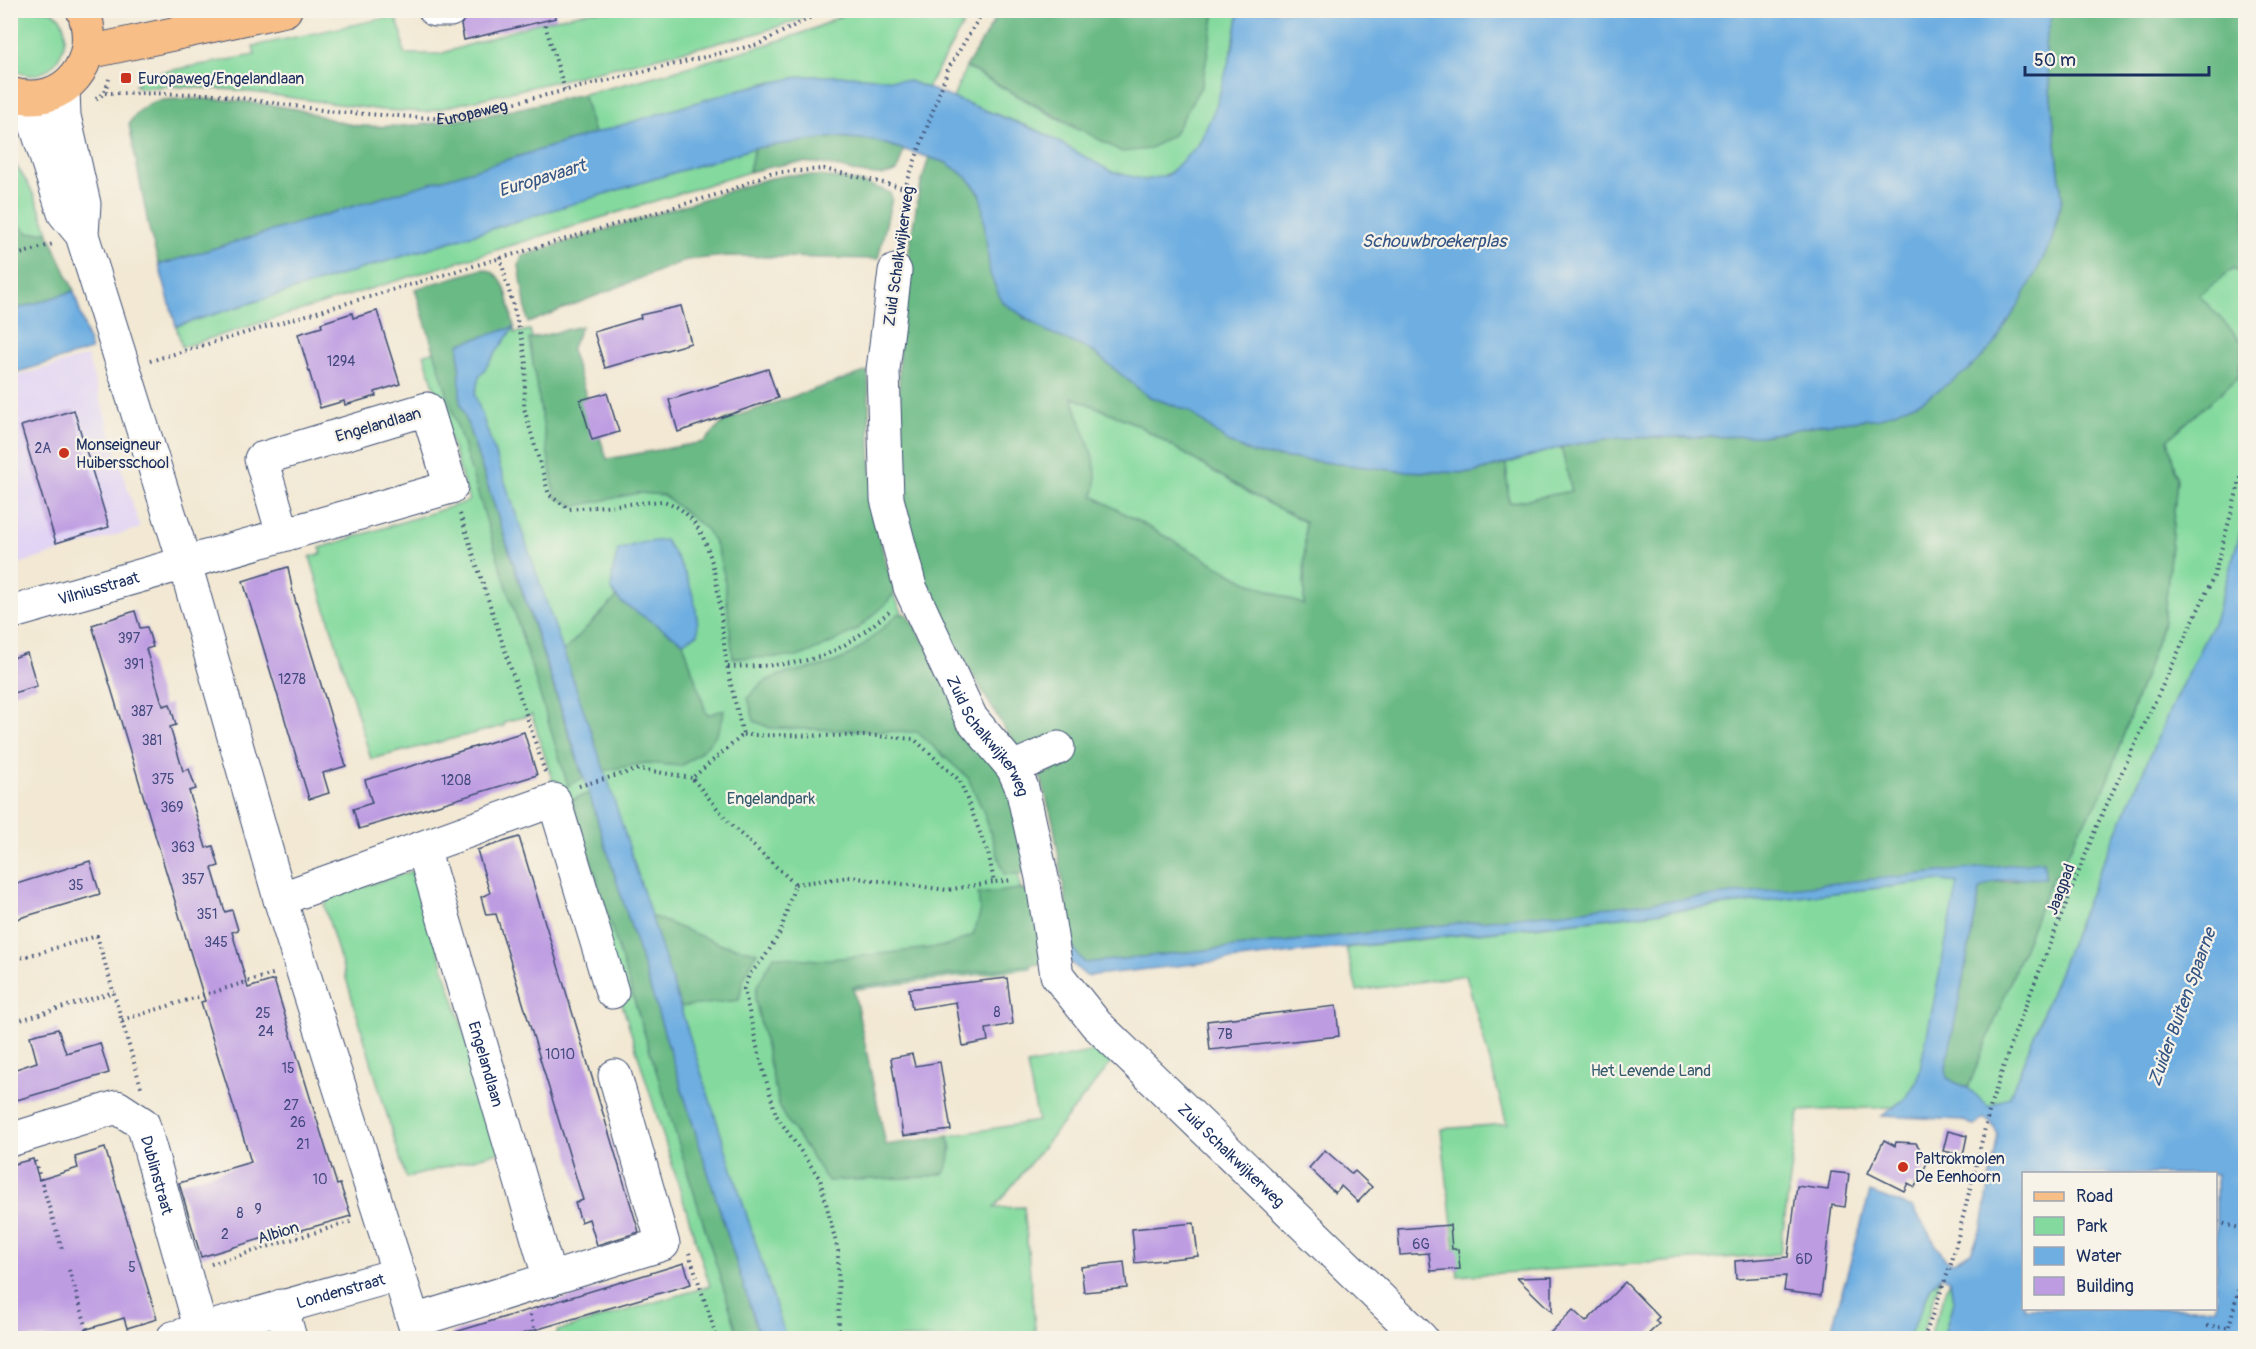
<svg xmlns="http://www.w3.org/2000/svg" width="2256" height="1349" viewBox="0 0 2256 1349" font-family="Pangolin,sans-serif">
  <style>
    .built { fill: #e1d4f4 }
    .green { fill: #84da9e; stroke: #50847e; stroke-width: 1.5 }
    .forest { fill: #6bba85; stroke: #437472; stroke-width: 1.5; fill-rule: evenodd }
    .water { fill: #6eaee1; stroke: #446ea0; stroke-width: 1.5; fill-rule: evenodd }
    .building { fill: #be9ce2 }
    .lines { fill: none; stroke-linecap: round; stroke-linejoin: round }
    .minor-casing { stroke: #3b4b70; stroke-width: 35 }
    .major-casing { stroke: #3b4b70; stroke-width: 35 }
    .path { stroke: #3b4b70; stroke-width: 4; stroke-dasharray: 1.5 4.5; stroke-linecap: butt }
    .minor { stroke: #fff; stroke-width: 33 }
    .major { stroke: #f7be88; stroke-width: 33 }
    .poi-dot { fill: #c8321e; stroke: #f7f3e8; stroke-width: 2 }
    .labels { text-anchor: middle; stroke-width: 4.5; stroke-linejoin: round; paint-order: stroke }
    .number-label { font-size: 14px; fill: #444a7f }
    .poi-label { font-size: 16px; fill: #1b2f5e; stroke: #f7f3e8; text-anchor: start }
    .street-label { font-size: 16px; fill: #1b2f5e; stroke: #f7f3e8 }
    .park-label { font-size: 16px; fill: #355a6e; stroke: #f7f3e8 }
    .water-label { font-size: 18px; font-style: italic; fill: #345585; stroke: #f7f3e8 }
  </style>
  <rect width="100%" height="100%" fill="#f7f3e8"/>
  <filter id="ink" filterUnits="userSpaceOnUse"><feTurbulence type="fractalNoise" baseFrequency=".0167" numOctaves="2"/><feDisplacementMap in="SourceGraphic" scale="12" xChannelSelector="R" yChannelSelector="G"/><feConvolveMatrix kernelMatrix="1 2 1 2 8 2 1 2 1" color-interpolation-filters="sRGB"/></filter>
  <filter id="wash" filterUnits="userSpaceOnUse"><feTurbulence type="fractalNoise" baseFrequency=".008" numOctaves="4" result="noise"/><feDisplacementMap in="SourceGraphic" scale="24" xChannelSelector="R" yChannelSelector="G"/><feGaussianBlur stdDeviation="1.35" result="paint"/><feColorMatrix in="noise" values="0 0 0 0 0 0 0 0 0 0 0 0 0 0 0 0 0 1.4 0 .05"/><feComposite in="paint" operator="in"/></filter>
  <g filter="url(#wash)">
    <rect width="100%" height="100%" fill="#f2e8d3"/>
    <path class="built" d="M87,356L140,528L11,566V378Z"/>
    <g class="green">
      <path d="M10,11C22,10 42,7 52,12C78,23 63,77 28,75C23,74 16,71 11,69Z"/>
      <path d="M593,11H815L795,21L755,34L426,112L382,110L235,90L168,86L140,88L135,85L145,75L255,55L253,46L395,16L402,34L404,54H440L537,23Z"/>
      <path d="M849,11H949L963,25L927,88L909,81L768,82L594,134L583,94C631,84 678,70 725,56C767,44 812,34 849,11Z"/>
      <path d="M1215,11H1239C1230,62 1212,174 1146,180C1112,183 1069,145 1039,131C1011,119 982,109 953,98L966,67L1078,130L1173,135L1201,85Z"/>
      <path d="M754,148L749,172L182,347L176,326Z"/>
      <path d="M10,158C29,181 39,204 48,232L28,233L11,218Z"/>
      <path d="M2234,268L2246,276L2245,517L2215,619L2172,705L2094,884L2010,1096L1989,1108L1968,1088L2052,877L2057,876L2079,830L2102,795L2164,621L2177,478L2168,439L2238,376L2243,343L2198,295Z"/>
      <path d="M514,327L515,333L530,330L571,494L859,389L882,570L932,675L1007,788L1031,968L849,990L883,1148L952,1150L948,1136L1038,1121L1027,1065L1108,1048L1116,1057L994,1208L1024,1207L1036,1338H551V1336L558,1334L557,1331L710,1286L532,715L504,722V726L371,759L310,557L322,553L320,548L469,501L424,354L509,335Z"/>
      <path d="M1072,397L1136,424L1251,494L1305,522L1304,605L1243,580L1092,496L1091,455Z"/>
      <path d="M1561,447L1572,491L1509,503L1506,464Z"/>
      <path d="M413,871L502,1151L406,1178L324,905L331,896Z"/>
      <path d="M1941,881L1959,883L1918,1079L1907,1097L1893,1107L1799,1111L1780,1254L1458,1276L1441,1129L1507,1124L1466,975L1357,991L1346,948Z"/>
      <path d="M1941,1276L1921,1338H1908L1932,1285Z"/>
      <path d="M1950,1280L1953,1302L1943,1338H1929Z"/>
    </g>
    <g class="forest">
      <path d="M1000,11H1215L1202,85L1173,135L1149,149L1122,152L966,67Z"/>
      <path d="M2053,11H2237L2246,54L2245,276L2234,268L2199,295L2243,343L2238,377L2168,439L2177,478L2164,621L2102,795L2079,830L2057,876L2052,877L1968,1088L1947,1079L1946,1067L1980,890C1995,876 2001,885 2016,880C2025,876 2035,867 2044,862L1085,963L1074,950L1053,822L1040,775L1053,770L1042,745L1019,753L958,650L930,596L912,539L899,481V310L919,191L929,157L947,163L968,178L981,195L985,214L1023,318L1092,351L1148,396L1189,411L1228,442L1255,454L1400,471L1472,473L1506,464L1509,503L1572,491L1561,447L1611,438L1762,436L1822,424L1879,418L2051,243L2062,199L2045,43ZM1072,397L1136,424L1251,494L1305,522L1304,605L1243,580L1093,496C1105,466 1079,427 1072,397Z"/>
      <path d="M583,94L594,134L159,265L149,229L129,124C145,97 162,99 191,99C226,98 261,103 296,109C318,114 339,125 362,126C437,130 510,110 583,94Z"/>
      <path d="M835,137L873,140L904,150L897,171C871,183 841,164 814,163C792,161 770,167 749,172L754,148Z"/>
      <path d="M789,175C821,175 861,179 890,193L892,198L878,259L726,256L686,260L528,323L519,265L522,256L767,179Z"/>
      <path d="M11,218L28,233L48,232L74,291L11,311Z"/>
      <path d="M483,269C509,273 508,305 514,327L460,344V401L583,778L568,786L415,289Z"/>
      <path d="M581,326L571,350L607,459L704,442L725,420L868,371C871,445 867,522 896,591L885,605L856,630L823,647L797,657L733,658L724,575L717,548L707,530L663,495L638,493L576,506L555,497L529,339Z"/>
      <path d="M617,597L683,642L707,715L724,710C723,735 702,753 681,766L645,763L604,771L563,652Z"/>
      <path d="M898,614H907L1015,787L1034,866L1022,874H1004L984,813L968,778L917,732L770,728L754,721L748,698C769,667 804,674 835,662C860,652 879,631 898,614Z"/>
      <path d="M589,793L760,1338H739L572,800Z"/>
      <path d="M1020,889L1037,893L1047,963L853,987L886,1145L948,1136C952,1151 951,1159 944,1173L927,1177L828,1181L783,1115L778,1101L755,999L757,986L774,956L817,960L863,956L947,946L973,935L980,914L978,894Z"/>
      <path d="M651,916L720,944L757,952L743,980L739,1000L680,1007Z"/>
    </g>
    <g class="water">
      <path d="M1239,11H2053L2045,43L2062,199L2056,221L2051,243L2022,299L1993,346L1967,371L1922,401L1879,418L1822,424L1762,436L1611,438L1561,447L1472,473L1400,471L1255,454L1228,442L1189,411L1148,396L1092,351L1046,331L1002,302L990,274L981,195L968,178L947,163L873,140L836,137L754,148L176,326L159,265L741,89L803,76H851L909,81L1041,132L1110,171L1145,180L1168,175L1199,144L1216,106L1233,47Z"/>
      <path d="M74,291L91,350L11,374V311Z"/>
      <path d="M514,327L479,377L475,395L609,784L786,1338H760L589,793L460,401L459,344Z"/>
      <path d="M2245,517V1338H1943L1953,1302L1950,1280L1941,1276L1932,1285L1908,1338H1829L1870,1192L1913,1208L1945,1259L1952,1263L1971,1252L1982,1227L1998,1135L1990,1121L1984,1118L1975,1126L1962,1120L1882,1116L1907,1097L1918,1079L1958,883L1941,881L1086,976L1067,959L1056,909L1074,950L1085,963L2044,861L2045,878C2024,880 1996,875 1980,890L1946,1067L1947,1079L1968,1088L1989,1107L2010,1096L2094,884L2172,705L2215,619ZM2024,1174H2216V1308H2024Z"/>
      <path d="M665,540C686,569 698,598 698,634L683,642L621,602L611,590L613,569L618,550L640,543Z"/>
    </g>
    <g id="blocks">
      <g class="building">
        <path d="M469,10H555L556,18L464,40L461,25Z"/>
        <path d="M681,306L691,343L605,368L594,332L641,318L640,315Z"/>
        <path d="M377,311L400,384L375,392L376,396L345,405L344,401L320,408L298,334L322,327L321,323L352,313L353,318Z"/>
        <path d="M768,369L778,398L678,432L669,400Z"/>
        <path d="M607,393L619,432L592,440L580,400Z"/>
        <path d="M74,410L109,527L56,543L21,426Z"/>
        <path d="M288,567L293,593L346,766L323,773L329,793L309,799L243,581Z"/>
        <path d="M135,611L140,628L147,627L153,647L146,649L156,683L163,706L170,704L176,725L170,727L183,771L189,769L196,789L189,791L206,848L213,846L219,866L212,868L225,912L232,910L238,930L232,932L248,988L274,980L337,1185L340,1184L351,1216L295,1232L294,1229L201,1257L179,1183L251,1162L201,1002L205,1001L92,625Z"/>
        <path d="M27,653L37,686L10,694V659Z"/>
        <path d="M524,732L537,775L359,829L353,809L372,803L365,780Z"/>
        <path d="M519,837L639,1232L597,1245L589,1219L581,1222L575,1203L583,1200L496,914L486,915L481,897L490,893L477,850Z"/>
        <path d="M90,861L100,894L10,921V886Z"/>
        <path d="M1007,978L1013,1024L986,1029L988,1041L963,1046L956,1002L912,1009L909,989Z"/>
        <path d="M1336,1006L1339,1036L1210,1050L1207,1021Z"/>
        <path d="M58,1029L66,1053L100,1043L109,1073L10,1102V1071L37,1062L30,1036Z"/>
        <path d="M912,1054L915,1066L940,1062L951,1130L903,1136L891,1058Z"/>
        <path d="M1948,1131L1967,1136L1963,1155L1943,1151Z"/>
        <path d="M1884,1140L1895,1146L1896,1142L1916,1143L1928,1161L1915,1187L1908,1183L1904,1191L1868,1173Z"/>
        <path d="M105,1148L157,1319L127,1328L124,1318L84,1330L87,1338H16L10,1321V1165L33,1159L39,1180L78,1168L75,1157Z"/>
        <path d="M1325,1150L1352,1174L1355,1171L1372,1187L1358,1202L1341,1186L1335,1193L1309,1168Z"/>
        <path d="M1831,1172L1849,1174L1845,1207L1832,1205L1821,1296L1784,1291L1786,1276L1736,1279L1735,1261L1788,1257L1797,1186L1828,1190Z"/>
        <path d="M1194,1223L1198,1256L1135,1263L1132,1229Z"/>
        <path d="M1450,1225L1452,1249H1458L1460,1269L1431,1271L1429,1253L1400,1255L1398,1229Z"/>
        <path d="M1124,1262L1127,1288L1084,1292L1081,1267Z"/>
        <path d="M684,1263L691,1284L518,1335L519,1338H452V1333Z"/>
        <path d="M1552,1277V1312L1517,1278Z"/>
        <path d="M1625,1282L1659,1317L1655,1321L1659,1324L1644,1338H1545L1573,1310L1586,1322Z"/>
      </g>
    </g>
  </g>
  <g filter="url(#ink)">
    <use href="#blocks" fill-opacity="0" stroke="#3b4b70" stroke-width="1.5"/>
    <g class="lines">
      <g class="minor-casing">
        <g id="minor">
          <path d="M435,10H450"/>
          <path d="M63,89L64,116L84,204L82,235L185,564L280,899L419,1338"/>
          <path d="M22,98L36,125L64,213L78,230"/>
          <path id="s2" d="M895,271L883,370L887,499L910,587L971,718L1013,768L1022,788L1042,878L1057,975L1096,1024L1421,1338"/>
          <path id="s3" d="M10,613L451,487L427,409L261,459L283,534"/>
          <path d="M1013,768L1058,748"/>
          <path id="s4" d="M423,848L550,1280"/>
          <path d="M280,899L554,800L612,992"/>
          <path id="s5" d="M10,1140L117,1107L143,1124L201,1330"/>
          <path d="M281,1306L290,1338"/>
          <path d="M414,1321L663,1244L615,1076"/>
          <path id="s6" d="M173,1338L399,1274"/>
        </g>
      </g>
      <g class="major-casing">
        <g id="major">
          <path d="M89,52L285,10"/>
          <path d="M10,94C65,110 103,61 83,10"/>
        </g>
      </g>
      <g class="path">
        <path d="M968,10L978,18"/>
        <path d="M545,25L565,90"/>
        <path id="s1" d="M105,93L213,94L335,112L446,119L759,44L825,10"/>
        <path d="M96,99L105,93L109,79"/>
        <path d="M898,243L905,188L948,69L984,10"/>
        <path d="M10,257L53,244"/>
        <path d="M500,257L523,343L526,364L524,408L549,495L569,509L663,501C721,517 718,610 726,658C730,684 737,709 743,735L692,778L733,827L795,884L780,933L764,958L749,975L744,989L758,1051L776,1115L820,1179L838,1251L839,1338"/>
        <path d="M150,361L729,191L770,173L824,169L905,188"/>
        <path d="M460,514L546,775"/>
        <path d="M728,667C757,666 787,666 815,658C842,651 868,629 889,612"/>
        <path d="M743,735L876,736L914,739L960,781L989,856L994,882L1013,880"/>
        <path d="M579,786L640,769L692,778"/>
        <path d="M795,884L850,877L947,890L994,882"/>
        <path d="M10,961L97,936L142,1090"/>
        <path d="M122,1020L276,973"/>
        <path d="M10,1023L114,992"/>
        <path d="M35,1161L62,1249"/>
        <path d="M2218,1222L2246,1230"/>
        <path d="M689,1253L717,1338"/>
        <path d="M211,1264L353,1221"/>
        <path d="M69,1270L90,1338"/>
        <path d="M530,1315L537,1338"/>
        <path d="M2207,1326L2229,1327"/>
        <path d="M1924,1338L1952,1261L1991,1104L2014,1035L2098,823L2214,576L2246,459"/>
        <path d="M2229,1338V1327L2246,1259"/>
      </g>
      <use href="#minor" class="minor"/>
      <use href="#major" class="major"/>
    </g>
  </g>
  <g class="poi-dot">
    <rect x="120" y="72" width="12" height="12" rx="3"/>
    <circle cx="64" cy="453" r="6"/>
    <circle cx="1903" cy="1167" r="6"/>
  </g>
  <g class="labels">
    <g class="number-label">
      <text x="341" y="366">1294</text>
      <text x="43" y="453">2A</text>
      <text x="129" y="643">397</text>
      <text x="134" y="669">391</text>
      <text x="292" y="684">1278</text>
      <text x="142" y="716">387</text>
      <text x="152" y="745">381</text>
      <text x="163" y="784">375</text>
      <text x="456" y="785">1208</text>
      <text x="172" y="812">369</text>
      <text x="183" y="852">363</text>
      <text x="193" y="884">357</text>
      <text x="76" y="890">35</text>
      <text x="207" y="919">351</text>
      <text x="216" y="947">345</text>
      <text x="997" y="1017">8</text>
      <text x="263" y="1018">25</text>
      <text x="266" y="1036">24</text>
      <text x="1225" y="1039">7B</text>
      <text x="560" y="1059">1010</text>
      <text x="288" y="1073">15</text>
      <text x="291" y="1110">27</text>
      <text x="298" y="1127">26</text>
      <text x="303" y="1149">21</text>
      <text x="320" y="1184">10</text>
      <text x="258" y="1214">9</text>
      <text x="240" y="1218">8</text>
      <text x="225" y="1239">2</text>
      <text x="1421" y="1249">6G</text>
      <text x="1804" y="1264">6D</text>
      <text x="132" y="1272">5</text>
    </g>
    <g class="poi-label">
      <text x="138" y="84">Europaweg/Engelandlaan</text>
      <text x="76" y="450">Monseigneur<tspan x="76" dy="18">Huibersschool</tspan></text>
      <text x="1915" y="1164">Paltrokmolen<tspan x="1915" dy="18">De Eenhoorn</tspan></text>
    </g>
    <g class="street-label">
      <text dy="6" stroke="none"><textPath href="#s1" startOffset="369">Europaweg</textPath></text>
      <text transform="translate(898 256) rotate(-82)" y="6">Zuid Schalkwijkerweg</text>
      <text transform="translate(378 424) rotate(-16)" y="6">Engelandlaan</text>
      <text dy="6" stroke="none"><textPath href="#s3" startOffset="92">Vilniusstraat</textPath></text>
      <text dy="6" stroke="none"><textPath href="#s2" startOffset="489">Zuid Schalkwijkerweg</textPath></text>
      <text transform="translate(2060 889) rotate(-69)" y="6">Jaagpad</text>
      <text dy="6" stroke="none"><textPath href="#s4" startOffset="225">Engelandlaan</textPath></text>
      <text dy="6" stroke="none"><textPath href="#s2" startOffset="993">Zuid Schalkwijkerweg</textPath></text>
      <text dy="6" stroke="none"><textPath href="#s5" startOffset="196">Dublinstraat</textPath></text>
      <text transform="translate(278 1232) rotate(-17)" y="6">Albion</text>
      <text dy="6" stroke="none"><textPath href="#s6" startOffset="174">Londenstraat</textPath></text>
    </g>
    <g class="park-label">
      <text x="771" y="804">Engelandpark</text>
      <text x="1651" y="1076">Het Levende Land</text>
    </g>
    <g class="water-label">
      <text transform="translate(542 178) rotate(-17)" y="6">Europavaart</text>
      <text x="1434" y="247">Schouwbroekerplas</text>
      <text transform="translate(2182 1007) rotate(-70)" y="6">Zuider Buiten Spaarne</text>
    </g>
  </g>
  <rect width="2256" height="1349" fill="none" stroke="#f7f3e8" stroke-width="36"/>
  <rect x="2022" y="1172" width="195" height="138" fill="#f7f3e8" stroke="#9fa5b1" stroke-width="1.5"/>
  <rect x="2034" y="1192" width="30" height="9" fill="#f7be88" stroke="#9fa5b1" stroke-width="1.5"/>
  <text x="2076" y="1202" font-size="18" fill="#1b2f5e">Road</text>
  <rect x="2034" y="1217" width="30" height="18" fill="#84da9e" stroke="#9fa5b1" stroke-width="1.5"/>
  <text x="2076" y="1232" font-size="18" fill="#1b2f5e">Park</text>
  <rect x="2034" y="1247" width="30" height="18" fill="#6eaee1" stroke="#9fa5b1" stroke-width="1.5"/>
  <text x="2076" y="1262" font-size="18" fill="#1b2f5e">Water</text>
  <rect x="2034" y="1277" width="30" height="18" fill="#be9ce2" stroke="#9fa5b1" stroke-width="1.5"/>
  <text x="2076" y="1292" font-size="18" fill="#1b2f5e">Building</text>
  <path d="M2025 66v9h184v-9" fill="none" stroke="#1b2f5e" stroke-width="3"/>
  <text x="2034" y="66" font-size="18" fill="#1b2f5e" stroke="#f7f3e8" stroke-width="4.5" paint-order="stroke">50 m</text>
</svg>
